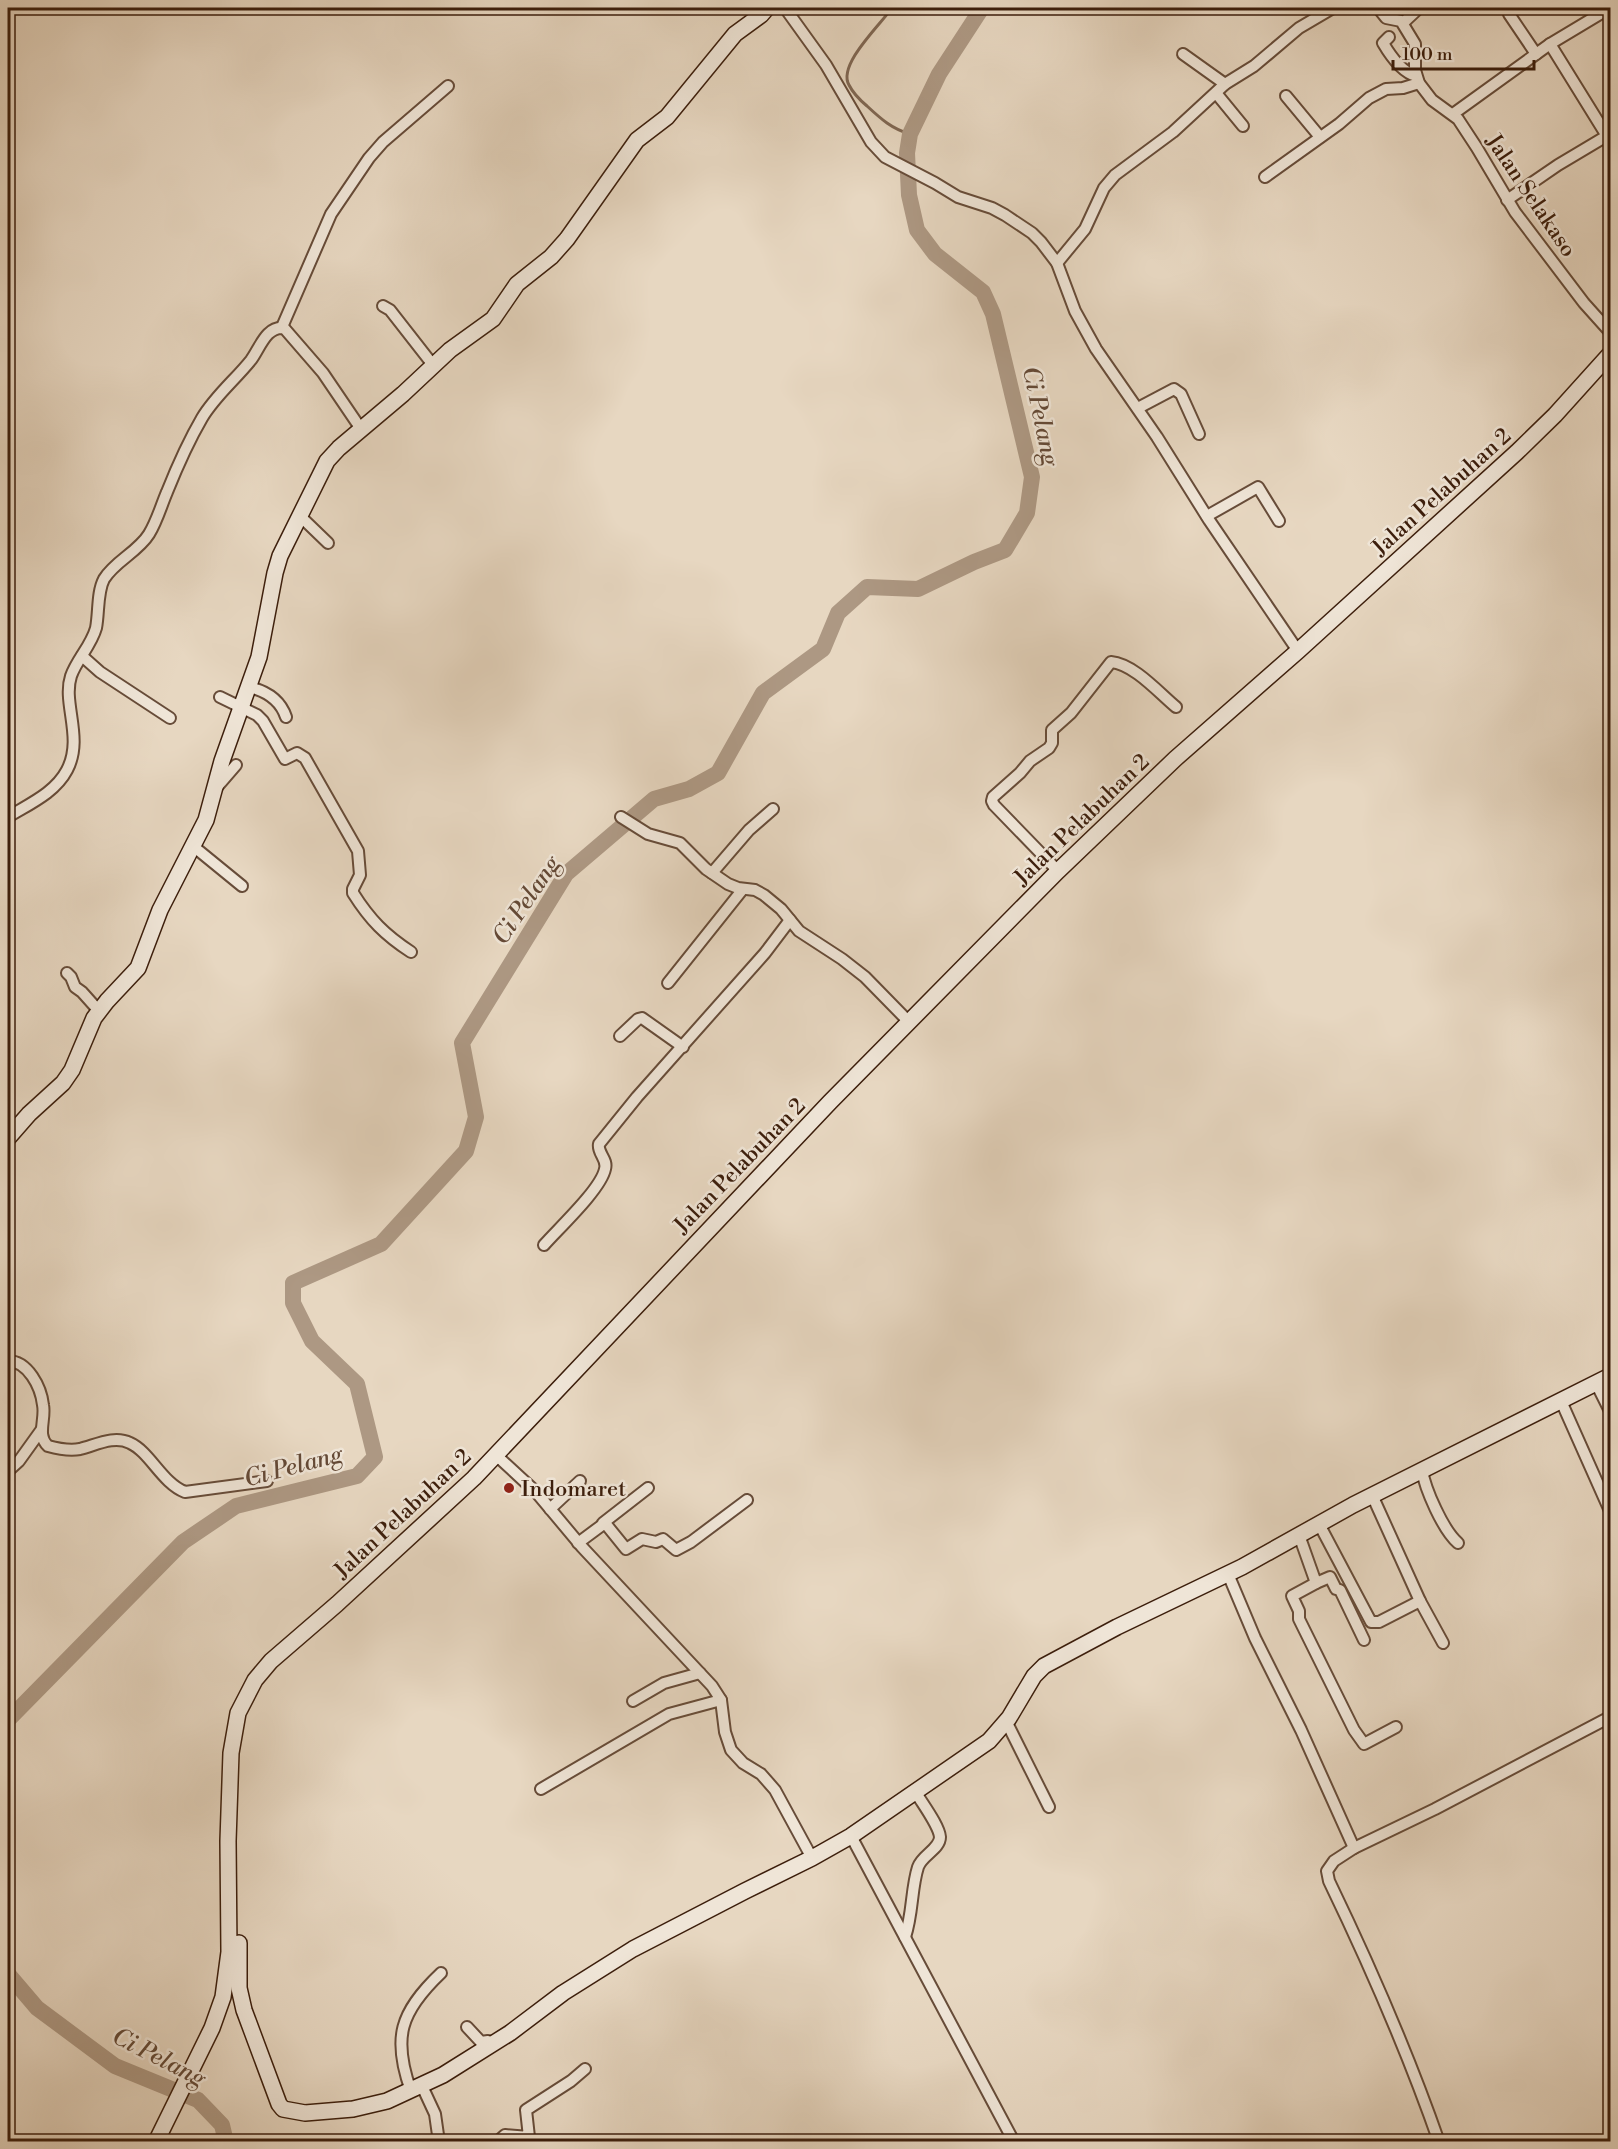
<svg xmlns="http://www.w3.org/2000/svg" width="1618" height="2149" viewBox="0 0 1618 2149" font-family="'Libre Bodoni',serif">
  <style>
    .lines { fill: none; stroke-linecap: round; stroke-linejoin: round }
    .stream { stroke: #806753; stroke-width: 3 }
    .river { stroke: #ad9883; stroke-width: 16 }
    .street-casing { stroke: #674c39; stroke-width: 14 }
    .secondary-casing { stroke: #3c1e0c; stroke-width: 18 }
    .street { stroke: #efe5d7; stroke-width: 10 }
    .secondary { stroke: #efe5d7; stroke-width: 15 }
    .poi-dot { fill: #8f2418; stroke: #efe5d7; stroke-width: 2 }
    .labels { text-anchor: middle; stroke-width: 5; stroke-linejoin: round; paint-order: stroke }
    .street-label { font-size: 22px; fill: #3c1e0c; stroke: #efe5d7 }
    .poi-label { font-size: 22px; fill: #3c1e0c; stroke: #efe5d7; text-anchor: start }
    .water-label { font-size: 24px; font-style: italic; fill: #644936; stroke: #efe5d7 }
  </style>
  <rect width="100%" height="100%" fill="#e7d7c1"/>
  <filter id="stains"><feTurbulence type="fractalNoise" baseFrequency=".00333" numOctaves="4"/><feColorMatrix values="0 0 0 0 .2 0 0 0 0 .09 0 0 0 0 .02 0 0 0 .5 -.17"/></filter>
  <radialGradient id="worn" r=".72"><stop offset=".6" stop-color="#630" stop-opacity="0"/><stop offset="1" stop-color="#630" stop-opacity=".3"/></radialGradient>
  <g class="lines">
    <path class="stream" d="M892,8C881,24 837,65 849,85C853,93 861,101 867,106C881,119 892,129 910,134"/>
    <g class="river">
      <path d="M8,1720L183,1542L236,1506L357,1476L375,1457L357,1384L312,1341L293,1303V1283L381,1244L466,1151L476,1117L462,1043L566,874L654,799L689,789L718,773L763,693L823,649L838,613L867,587L918,589L974,562L1005,550L1027,513L1032,477L993,314L983,292L935,254L917,230L909,195L907,153L910,134L939,74L982,8"/>
      <path d="M8,1974L37,2008L115,2066L198,2100L222,2125L226,2142"/>
    </g>
    <g class="street-casing">
      <g id="street">
        <path d="M785,8L826,65L871,142L885,157L935,183L958,197L992,208L1005,215L1032,233L1041,242L1057,263L1075,311L1096,349L1157,437L1209,520L1298,651"/>
        <path d="M1378,8L1386,18L1401,21L1415,44V70L1419,83L1432,100L1458,119L1477,148L1515,212L1584,303L1610,332"/>
        <path d="M1509,14L1536,54"/>
        <path d="M1403,23L1419,8"/>
        <path d="M1389,37L1383,43C1390,55 1401,72 1416,76"/>
        <path d="M1550,44L1607,136"/>
        <path d="M1183,54L1225,84"/>
        <path d="M1216,93L1243,126"/>
        <path d="M1286,96L1320,137"/>
        <path d="M1453,114L1550,44L1610,8"/>
        <path d="M1265,177L1339,124L1369,98L1386,89L1403,88L1419,83"/>
        <path d="M1507,200L1558,165L1610,134"/>
        <path d="M1057,263L1085,229L1104,188L1115,175L1173,132L1225,84L1254,66L1299,28L1333,8"/>
        <path d="M383,306L390,310L433,365"/>
        <path d="M282,327L331,214L369,158L383,142L448,86"/>
        <path d="M1138,408L1174,389L1181,394L1199,434"/>
        <path d="M300,516L328,543"/>
        <path d="M1207,516L1258,487L1279,521"/>
        <path d="M82,656L100,672L170,718"/>
        <path d="M249,687C266,691 280,699 286,717"/>
        <path d="M220,697L257,715L263,721L285,759L297,753L305,758L358,851L360,875L353,889V893C370,920 385,935 411,952"/>
        <path d="M217,787L236,765"/>
        <path d="M8,817C29,804 55,793 67,770C84,738 62,703 71,676C77,659 91,646 96,628C99,613 97,592 104,579C115,561 138,552 149,534C157,521 161,506 167,492C177,467 188,442 202,418C215,396 235,380 251,360C260,348 266,326 284,328L323,373L361,429"/>
        <path d="M621,817L648,834L680,843L706,869L728,884L738,888L755,890L764,895L781,909L799,931L842,959L865,977L910,1023"/>
        <path d="M193,846L242,886"/>
        <path d="M1058,871L994,805L992,801L993,797L1020,773L1030,761L1049,748L1052,743V730L1071,713L1111,662C1134,664 1159,693 1176,707"/>
        <path d="M712,873L749,830L773,809"/>
        <path d="M67,973L71,977L75,987L82,992L99,1011"/>
        <path d="M668,983L743,889"/>
        <path d="M620,1036L638,1019L642,1018L683,1047"/>
        <path d="M544,1245C559,1228 601,1189 605,1169C608,1159 597,1153 599,1144L637,1097L765,953L790,920"/>
        <path d="M8,1361C28,1361 41,1387 43,1405C46,1419 36,1435 48,1446C59,1449 69,1451 80,1449C96,1445 114,1435 130,1443C150,1452 162,1483 185,1492L267,1481"/>
        <path d="M1596,1383L1610,1411"/>
        <path d="M1561,1401L1610,1511"/>
        <path d="M496,1455L536,1492L582,1547L712,1686L721,1700L725,1732L731,1750L743,1763L761,1774L775,1790L812,1858"/>
        <path d="M1422,1470C1425,1489 1443,1530 1458,1543"/>
        <path d="M8,1471L19,1461L42,1429"/>
        <path d="M1372,1495L1420,1601L1443,1643"/>
        <path d="M550,1509L580,1481"/>
        <path d="M603,1523L648,1488"/>
        <path d="M1319,1524L1371,1622H1379L1420,1601"/>
        <path d="M1299,1535L1316,1583L1330,1577L1336,1589L1340,1590L1364,1640"/>
        <path d="M578,1543L605,1523L626,1549L642,1539L656,1542L663,1539L676,1550L691,1542L747,1500"/>
        <path d="M1228,1574L1255,1638L1301,1730L1354,1848"/>
        <path d="M1316,1583L1292,1596L1299,1611V1619L1354,1730L1364,1744L1396,1727"/>
        <path d="M633,1701L664,1683L700,1673"/>
        <path d="M1006,1721L1049,1807"/>
        <path d="M541,1789L669,1714L721,1700"/>
        <path d="M851,1836L1014,2142"/>
        <path d="M905,1937C913,1913 911,1889 918,1867C922,1855 940,1849 940,1837C939,1825 921,1802 915,1791"/>
        <path d="M467,2027L481,2042L488,2041L493,2044"/>
        <path d="M422,2086L435,2114L439,2142"/>
        <path d="M411,2091C392,2038 400,2012 441,1973"/>
        <path d="M497,2142L505,2135L529,2137L526,2110L571,2081L585,2069"/>
        <path d="M1439,2142C1408,2053 1370,1966 1329,1881L1327,1871L1334,1861L1354,1848L1435,1809L1610,1717"/>
      </g>
    </g>
    <g class="secondary-casing">
      <g id="secondary">
        <path d="M8,1138L29,1114L63,1083L72,1070L94,1018L107,1001L138,968L160,910L206,820L222,761L259,657L275,573L280,556L327,461L339,448L403,394L450,350L493,319L517,284L551,257L567,239L637,140L667,117L735,34L761,15L767,8"/>
        <path d="M239,1943V1988L244,2010L279,2104L283,2109L305,2113L353,2109L387,2101L443,2075L510,2033L563,1993L633,1949L745,1891L812,1858L851,1836L989,1741L1009,1718L1034,1676L1044,1666L1117,1627L1242,1567L1353,1505L1610,1376"/>
        <path d="M156,2142L212,2028L223,1997L229,1952L228,1841L231,1753L238,1713L255,1680L271,1661L337,1604L474,1478L830,1102L1058,871L1175,759L1298,651L1517,452L1555,415L1610,354"/>
      </g>
    </g>
    <use href="#street" class="street"/>
    <use href="#secondary" class="secondary"/>
  </g>
  <circle class="poi-dot" cx="509" cy="1488" r="6"/>
  <g class="labels">
    <g class="street-label">
      <text transform="translate(1532 195) rotate(56)" y="8">Jalan Selakaso</text>
      <text transform="translate(1441 491) rotate(-42)" y="8">Jalan Pelabuhan 2</text>
      <text transform="translate(1081 819) rotate(-44)" y="8">Jalan Pelabuhan 2</text>
      <text transform="translate(739 1165) rotate(-46)" y="8">Jalan Pelabuhan 2</text>
      <text transform="translate(402 1513) rotate(-43)" y="8">Jalan Pelabuhan 2</text>
    </g>
    <g class="poi-label">
      <text x="521" y="1496">Indomaret</text>
    </g>
    <g class="water-label">
      <text transform="translate(1041 416) rotate(78)" y="8">Ci Pelang</text>
      <text transform="translate(526 900) rotate(-56)" y="8">Ci Pelang</text>
      <text transform="translate(293 1466) rotate(-15)" y="8">Ci Pelang</text>
      <text transform="translate(159 2057) rotate(27)" y="8">Ci Pelang</text>
    </g>
  </g>
  <rect width="1618" height="2149" fill="none" stroke="#e7d7c1" stroke-width="30"/>
  <rect x="9" y="9" width="1600" height="2131" fill="none" stroke="#3c1e0c" stroke-width="3"/>
  <rect x="15" y="15" width="1588" height="2119" fill="none" stroke="#3c1e0c" stroke-width="1.5"/>
  <path d="M1393 60v9h141v-9" fill="none" stroke="#3c1e0c" stroke-width="3"/>
  <text x="1402" y="60" font-size="18" fill="#3c1e0c" stroke="#efe5d7" stroke-width="4.5" paint-order="stroke">100 m</text>
  <rect width="100%" height="100%" filter="url(#stains)"/>
  <rect width="100%" height="100%" fill="url(#worn)"/>
</svg>
